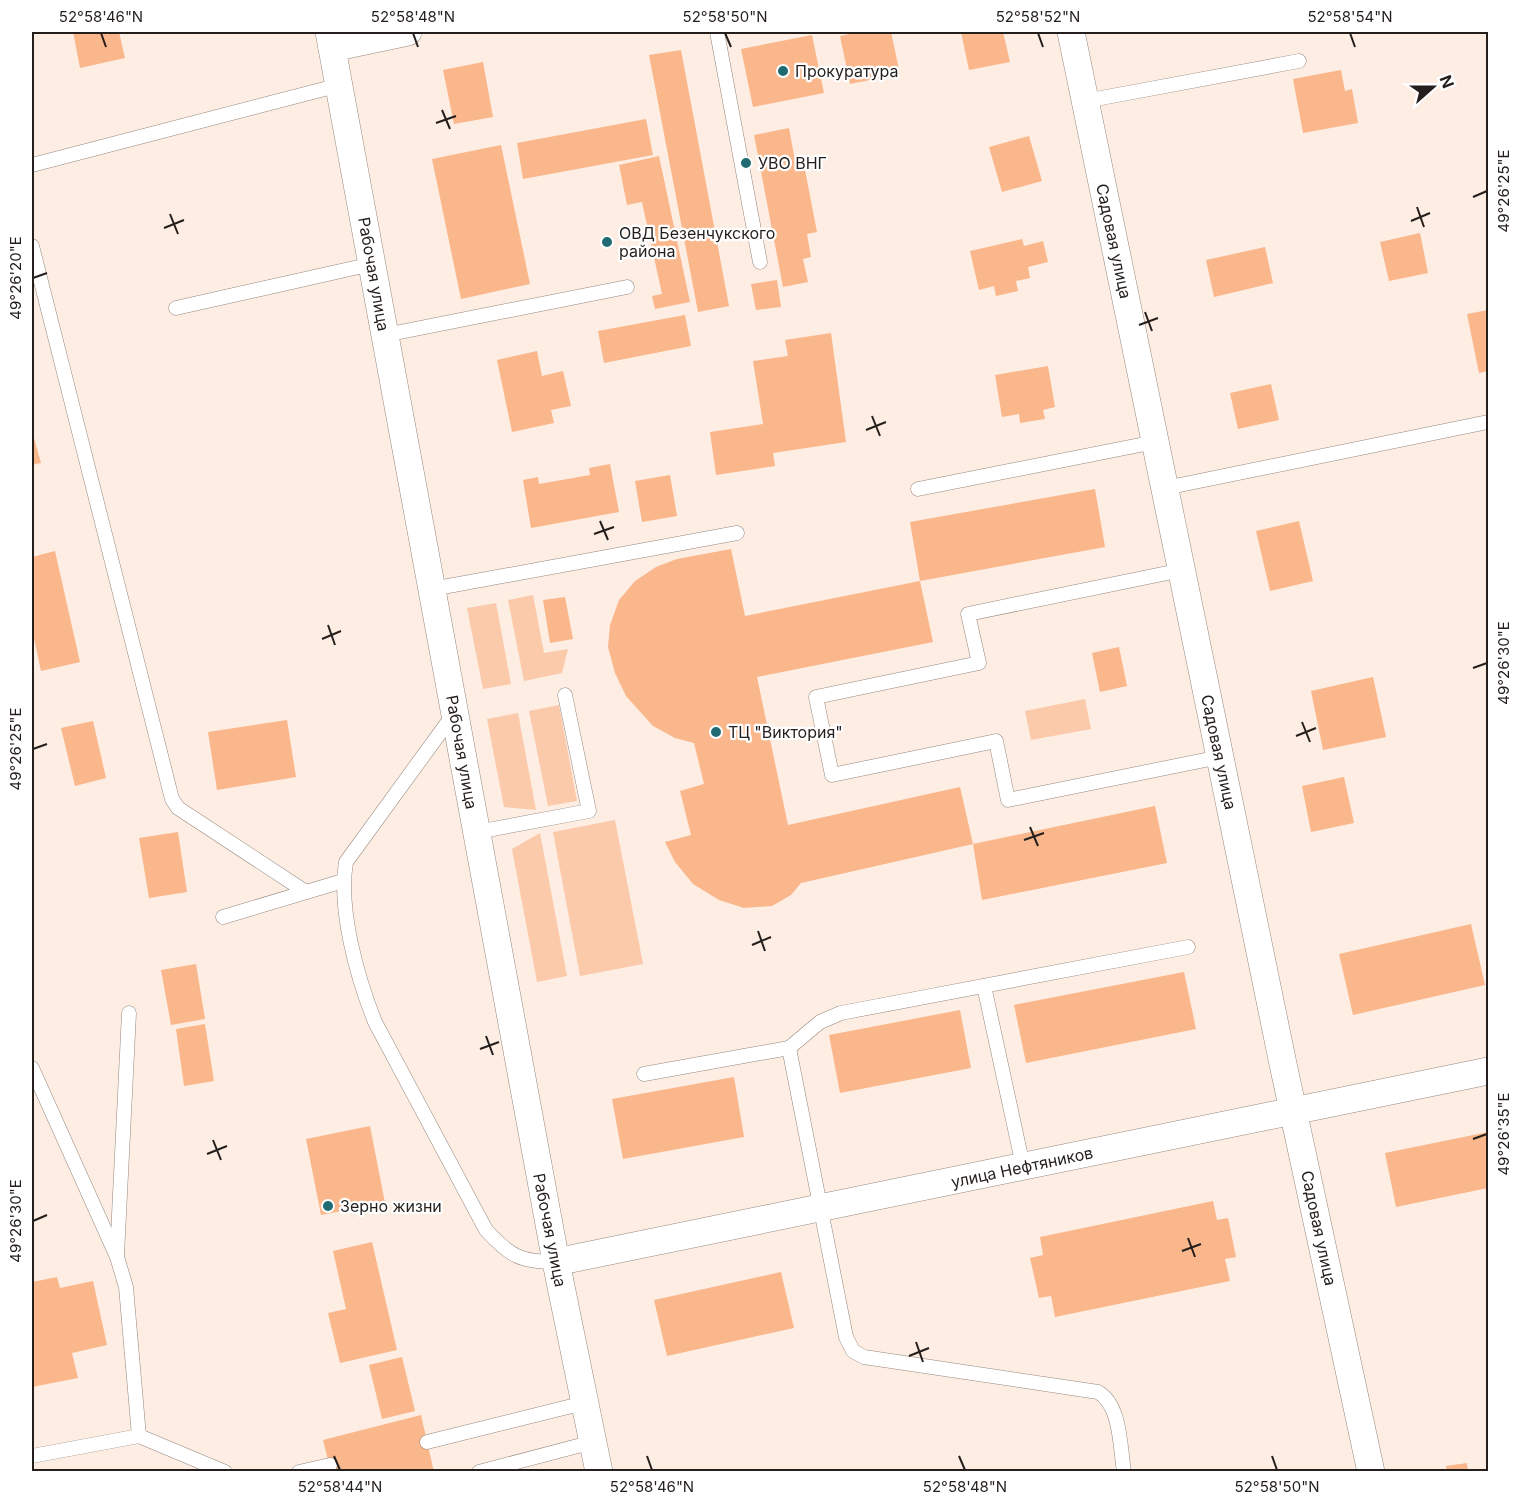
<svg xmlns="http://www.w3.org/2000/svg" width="1520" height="1503" viewBox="0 0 1520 1503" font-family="Inter,sans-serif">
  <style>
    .green { fill: #fbcaaa }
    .building { fill: #fab78b }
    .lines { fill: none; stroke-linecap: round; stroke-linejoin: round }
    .lane-casing { stroke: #95887f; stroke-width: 15 }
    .street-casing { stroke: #95887f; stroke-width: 28 }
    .lane { stroke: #fff; stroke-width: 14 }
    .street { stroke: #fff; stroke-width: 27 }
    .ticks { fill: none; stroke: #241f1c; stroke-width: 2 }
    .poi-dot { fill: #206b73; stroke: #fff; stroke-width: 2 }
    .labels { text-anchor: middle; stroke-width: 4.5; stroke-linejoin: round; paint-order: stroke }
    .poi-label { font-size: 16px; fill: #241f1c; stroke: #fff; text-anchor: start }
    .street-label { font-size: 16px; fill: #241f1c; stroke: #fff }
    .neatline { fill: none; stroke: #241f1c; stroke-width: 2 }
    .ticks-label { font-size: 15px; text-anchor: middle; fill: #241f1c }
  </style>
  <rect width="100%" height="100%" fill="#fdede3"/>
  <g class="green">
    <path d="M533,595L544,653L568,649L562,673L524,681L508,600Z"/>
    <path d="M496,603L511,684L483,689L467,608Z"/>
    <path d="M1085,699L1091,729L1031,740L1025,711Z"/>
    <path d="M559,705L577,801L548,806L529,711Z"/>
    <path d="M518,713L536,810L504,807L487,719Z"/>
    <path d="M615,820L643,964L580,976L553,832Z"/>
    <path d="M540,833L567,976L537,982L512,849Z"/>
  </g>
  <g class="building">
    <path d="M73,32H119L125,58L80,68Z"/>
    <path d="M859,32H891L900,74L850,84L840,36Z"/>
    <path d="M961,32H1003L1010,62L969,70Z"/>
    <path d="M812,35L824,93L753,107L741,49Z"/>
    <path d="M681,50L729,306L698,312L649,55Z"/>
    <path d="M483,62L493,117L454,124L443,70Z"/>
    <path d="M1341,70L1345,91L1352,89L1358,123L1303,133L1293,79Z"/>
    <path d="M646,119L653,155L523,179L517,143Z"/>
    <path d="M789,128L797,171L805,170L817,232L807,234L811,257L803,259L808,282L783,287L754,135Z"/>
    <path d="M1029,136L1042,181L1002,192L989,147Z"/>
    <path d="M501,145L530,284L461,299L432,159Z"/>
    <path d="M659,156L690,302L655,309L652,296L662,294L642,202L627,205L619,165Z"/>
    <path d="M1420,233L1428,273L1389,281L1380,242Z"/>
    <path d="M1022,239L1024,246L1043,241L1048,262L1028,267L1030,278L1016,281L1018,291L996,296L994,286L979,290L970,251Z"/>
    <path d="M1265,247L1273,283L1214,297L1206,260Z"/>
    <path d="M777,280L781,307L756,310L751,284Z"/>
    <path d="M1488,310V371L1479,373L1467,314Z"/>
    <path d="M685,315L691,346L604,363L598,331Z"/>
    <path d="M831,333L846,442L773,453L775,466L716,475L710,432L763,424L753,361L788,356L785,340Z"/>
    <path d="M537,351L542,376L563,371L571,406L551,410L554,423L512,432L497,360Z"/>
    <path d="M1048,366L1055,407L1043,410L1045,419L1020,423L1019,414L1002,417L995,375Z"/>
    <path d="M1271,384L1279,420L1238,429L1230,393Z"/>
    <path d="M32,431L41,463L32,465Z"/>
    <path d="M610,464L619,512L531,528L523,480L538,477L539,484L590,475L589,468Z"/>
    <path d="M670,475L677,516L642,522L635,481Z"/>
    <path d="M1095,489L1105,547L920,581L910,522Z"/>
    <path d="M1299,521L1313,581L1270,591L1256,531Z"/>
    <path d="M731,549L745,616L920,581L933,642L757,677L788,825L960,787L973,844L801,883L791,895L772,906L744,908L719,900L693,884L675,862L665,842L691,835L680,791L704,784L694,743L675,738L653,726L626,696L615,673L608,647L610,625L619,600L635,581L656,567L677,559Z"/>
    <path d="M55,551L80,662L41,671L32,629V557Z"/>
    <path d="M565,597L573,639L550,643L543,600Z"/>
    <path d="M1119,647L1127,686L1100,692L1092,653Z"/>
    <path d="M1373,677L1386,737L1323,750L1311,691Z"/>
    <path d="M287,720L296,777L217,790L208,732Z"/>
    <path d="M93,721L106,778L75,786L61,728Z"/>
    <path d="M1344,777L1354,823L1311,832L1302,786Z"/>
    <path d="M1155,806L1167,863L982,900L973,844Z"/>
    <path d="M178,832L187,892L149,898L139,838Z"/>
    <path d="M1471,924L1485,985L1353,1015L1339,954Z"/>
    <path d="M196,964L205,1019L171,1025L161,970Z"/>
    <path d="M1184,972L1196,1029L1026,1063L1014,1005Z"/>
    <path d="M960,1010L971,1068L840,1093L829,1035Z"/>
    <path d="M205,1024L214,1081L184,1086L176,1029Z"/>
    <path d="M734,1077L744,1137L623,1159L612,1099Z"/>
    <path d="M370,1126L385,1203L321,1215L306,1139Z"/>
    <path d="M1488,1132V1188L1396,1207L1385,1153Z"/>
    <path d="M1213,1201L1217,1220L1228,1218L1236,1257L1225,1259L1230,1281L1055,1317L1051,1296L1039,1298L1030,1258L1043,1255L1040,1237Z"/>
    <path d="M372,1242L397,1350L340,1363L328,1313L346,1309L333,1251Z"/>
    <path d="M781,1272L794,1328L667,1356L654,1300Z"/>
    <path d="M57,1277L60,1288L93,1281L107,1345L72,1353L78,1378L32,1387V1282Z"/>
    <path d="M402,1357L415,1411L382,1419L369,1365Z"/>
    <path d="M421,1415L434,1472H331L323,1440Z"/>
    <path d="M1467,1463L1468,1472H1447L1446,1466Z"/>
  </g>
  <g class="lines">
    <g class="lane-casing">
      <g id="lane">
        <path d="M717,32L760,262"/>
        <path d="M1085,101L1299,61"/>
        <path d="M32,165L340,85"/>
        <path d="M32,246L172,799L178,808L306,892"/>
        <path d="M176,308L372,264"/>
        <path d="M385,335L627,287"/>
        <path d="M1165,488L1488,422"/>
        <path d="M918,489L1155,442"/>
        <path d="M1182,570L968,614L979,663L816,697L832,775L996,741L1008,800L1220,757"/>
        <path d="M432,589L737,533"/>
        <path d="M453,715L346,862C338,909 357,977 375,1022L486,1230C510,1256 520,1262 556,1262"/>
        <path d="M477,832L589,811L565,695"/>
        <path d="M223,917L343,881"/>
        <path d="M984,986L1023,1166"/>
        <path d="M789,1048L820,1022L841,1013L1188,947"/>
        <path d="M32,1068L117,1257L126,1287L139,1436"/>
        <path d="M644,1074L789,1048L846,1337L853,1351L864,1357L1098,1392C1121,1405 1120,1447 1124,1472"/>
        <path d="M117,1255L129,1013"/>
        <path d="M427,1442L584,1403"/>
        <path d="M32,1456L139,1436L225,1472"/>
        <path d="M299,1472L330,1465"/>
        <path d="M479,1472L593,1442"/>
      </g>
    </g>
    <g class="street-casing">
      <g id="street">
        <path d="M329,32L556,1262L599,1472"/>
        <path d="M1071,32L1283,1064L1371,1472"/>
        <path d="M332,48L408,32"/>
        <path d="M556,1262L1488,1071"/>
      </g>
    </g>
    <use href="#lane" class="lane"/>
    <use href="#street" class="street"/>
  </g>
  <path class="ticks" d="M101,33L106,47M413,33L418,47M725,33L731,47M1038,33L1043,47M1350,33L1355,47M442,110L450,129M436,123L456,116M1473,197L1487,191M1417,207L1424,227M170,214L178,234M1411,221L1430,213M164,228L184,220M33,278L47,273M1145,312L1152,331M1139,325L1158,318M872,416L880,436M866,430L886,422M600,521L608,540M594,534L614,527M328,625L335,645M322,639L341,631M1473,668L1487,663M1302,722L1310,742M1296,736L1316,728M33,749L47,744M1030,827L1038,846M1024,840L1044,833M758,931L765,951M752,945L771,937M486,1036L493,1055M480,1049L499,1042M1473,1139L1487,1134M213,1140L221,1160M207,1154L227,1146M33,1221L47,1215M1188,1238L1195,1257M1182,1251L1201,1244M916,1342L923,1362M909,1356L929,1348M334,1456L340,1470M647,1456L652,1470M959,1456L965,1470M1272,1456L1277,1470"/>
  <g class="poi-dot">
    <circle cx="783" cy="71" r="6"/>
    <circle cx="746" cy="163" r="6"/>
    <circle cx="607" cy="242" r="6"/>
    <circle cx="716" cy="732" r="6"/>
    <circle cx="328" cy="1206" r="6"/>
  </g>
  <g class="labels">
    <g class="poi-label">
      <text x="795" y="77">Прокуратура</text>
      <text x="758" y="169">УВО ВНГ</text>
      <text x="619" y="239">ОВД Безенчукского<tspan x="619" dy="18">района</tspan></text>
      <text x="728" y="738">ТЦ "Виктория"</text>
      <text x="340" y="1212">Зерно жизни</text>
    </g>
    <g class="street-label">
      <text transform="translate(1114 241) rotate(78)" y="6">Садовая улица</text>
      <text transform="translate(374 274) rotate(80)" y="6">Рабочая улица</text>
      <text transform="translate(462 752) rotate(80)" y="6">Рабочая улица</text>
      <text transform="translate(1219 752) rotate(78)" y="6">Садовая улица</text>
      <text transform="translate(1022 1167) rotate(-12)" y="6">улица Нефтяников</text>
      <text transform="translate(1319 1228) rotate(78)" y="6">Садовая улица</text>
      <text transform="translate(550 1230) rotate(79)" y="6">Рабочая улица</text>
    </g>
  </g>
  <rect width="1520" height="1503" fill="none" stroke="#ffffff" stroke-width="66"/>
  <g transform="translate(1433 87) rotate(69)" stroke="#ffffff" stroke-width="4.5" paint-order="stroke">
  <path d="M0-4.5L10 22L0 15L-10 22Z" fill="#241f1c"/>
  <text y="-9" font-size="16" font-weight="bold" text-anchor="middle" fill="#241f1c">N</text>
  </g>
  <rect x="33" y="33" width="1454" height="1437" class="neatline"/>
  <g class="ticks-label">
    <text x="101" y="22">52°58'46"N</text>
    <text x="413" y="22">52°58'48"N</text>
    <text x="725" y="22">52°58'50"N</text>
    <text x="1038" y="22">52°58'52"N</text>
    <text x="1350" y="22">52°58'54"N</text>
    <text transform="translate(1504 191) rotate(-90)" y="5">49°26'25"E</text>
    <text transform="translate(16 278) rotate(-90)" y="5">49°26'20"E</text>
    <text transform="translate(1504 663) rotate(-90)" y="5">49°26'30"E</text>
    <text transform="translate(16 749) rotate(-90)" y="5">49°26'25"E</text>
    <text transform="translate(1504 1134) rotate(-90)" y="5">49°26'35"E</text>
    <text transform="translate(16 1221) rotate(-90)" y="5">49°26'30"E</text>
    <text x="340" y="1492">52°58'44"N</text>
    <text x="652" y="1492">52°58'46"N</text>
    <text x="965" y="1492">52°58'48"N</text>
    <text x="1277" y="1492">52°58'50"N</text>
  </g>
</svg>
